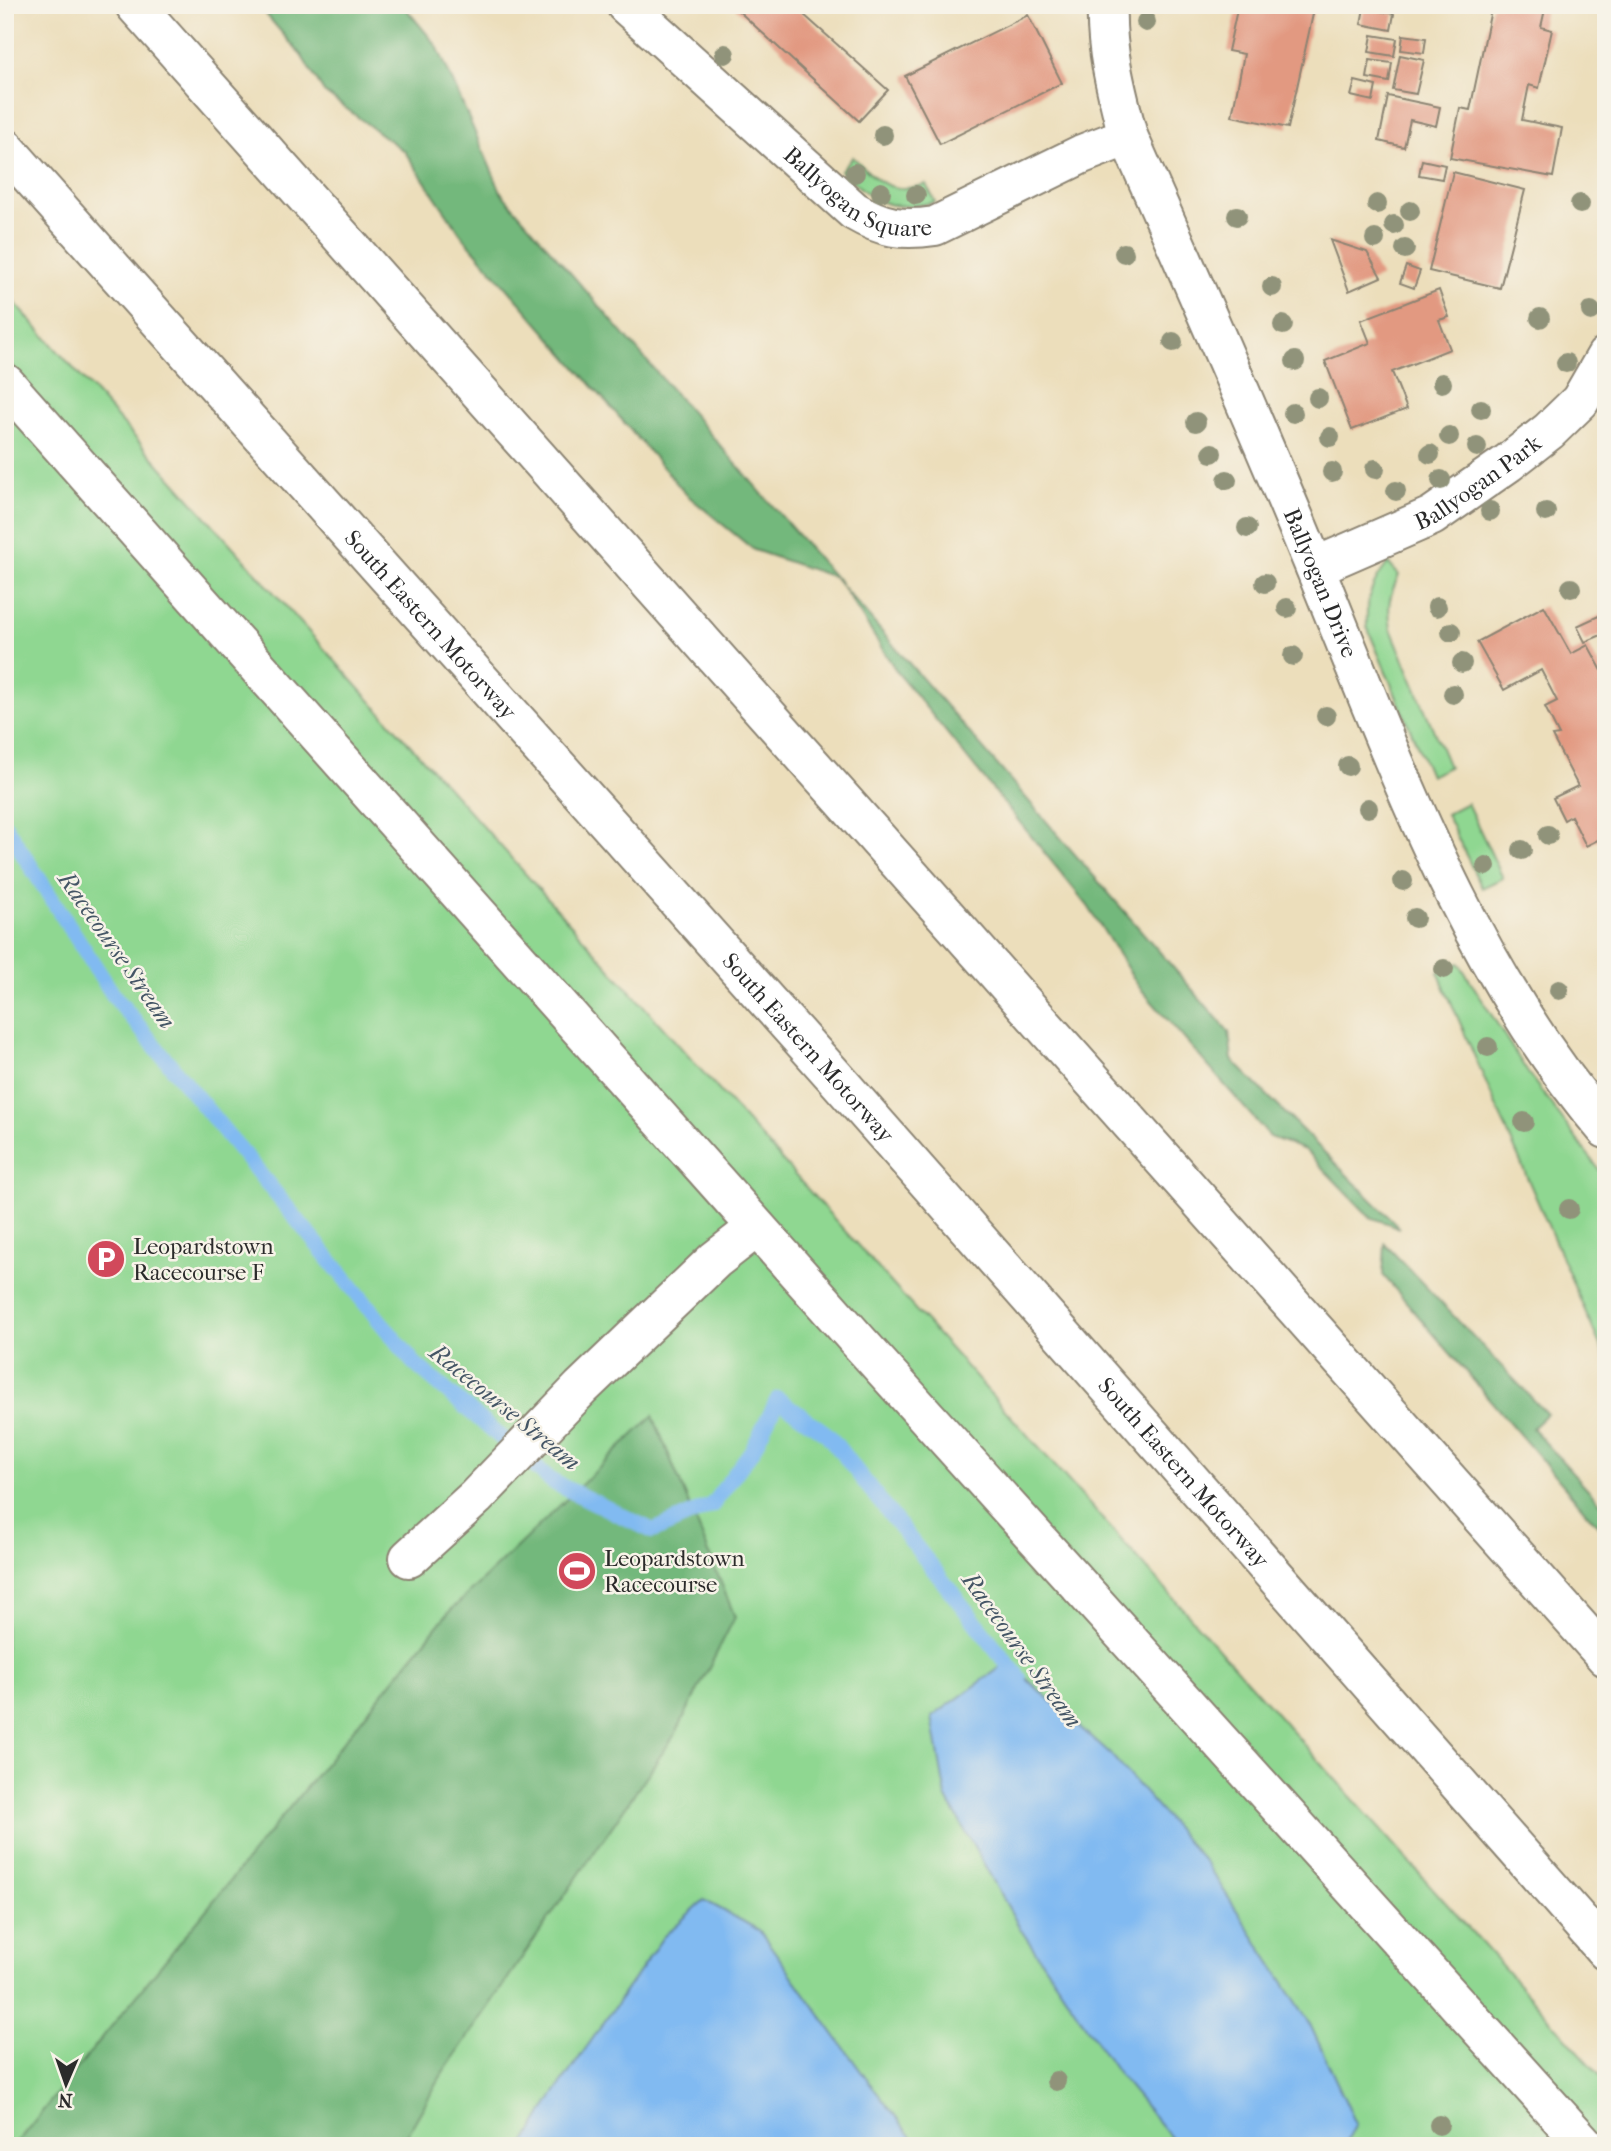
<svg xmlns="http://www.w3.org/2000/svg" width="1611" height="2151" viewBox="0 0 1611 2151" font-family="'IM FELL French Canon',serif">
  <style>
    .green { fill: #8fd791; stroke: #5d815e; stroke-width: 2 }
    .forest { fill: #73b87b; stroke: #4f7253; stroke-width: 2 }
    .water { fill: #81baf1; stroke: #56728e; stroke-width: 2 }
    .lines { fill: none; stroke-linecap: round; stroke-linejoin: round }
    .stream { stroke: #81baf1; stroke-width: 16 }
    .building { fill: #e29981 }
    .minor-casing { stroke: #8c8473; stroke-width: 42 }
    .highway-casing { stroke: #8c8473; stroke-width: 42 }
    .minor { stroke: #fff; stroke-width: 38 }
    .highway { stroke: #fff; stroke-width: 38 }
    .tree { fill: #90937a }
    .labels { text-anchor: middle; stroke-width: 5; stroke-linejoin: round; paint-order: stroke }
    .street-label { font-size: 23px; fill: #2b2b2b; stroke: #f7f3e8 }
    .poi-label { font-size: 23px; fill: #2b2b2b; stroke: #f7f3e8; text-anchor: start }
    .water-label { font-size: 24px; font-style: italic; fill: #455666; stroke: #f7f3e8 }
  </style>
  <rect width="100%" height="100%" fill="#f7f3e8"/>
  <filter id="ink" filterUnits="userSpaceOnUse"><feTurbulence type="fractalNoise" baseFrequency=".0143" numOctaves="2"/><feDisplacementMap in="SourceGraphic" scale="14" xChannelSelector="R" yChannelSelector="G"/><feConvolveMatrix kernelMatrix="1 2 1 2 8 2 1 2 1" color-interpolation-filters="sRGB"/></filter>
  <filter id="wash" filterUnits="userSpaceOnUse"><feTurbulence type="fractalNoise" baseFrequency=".00686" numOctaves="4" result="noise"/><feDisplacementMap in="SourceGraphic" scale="28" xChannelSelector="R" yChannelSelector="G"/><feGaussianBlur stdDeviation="1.57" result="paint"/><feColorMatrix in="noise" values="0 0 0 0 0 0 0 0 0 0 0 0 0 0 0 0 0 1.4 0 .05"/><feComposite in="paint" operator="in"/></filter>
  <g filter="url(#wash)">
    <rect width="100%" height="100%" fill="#ecdebb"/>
    <g class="green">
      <path d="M853,157C877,181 891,196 926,184L935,202C888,213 875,202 841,171Z"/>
      <path d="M5,292L1606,2082V2146H5Z"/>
      <path d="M1388,563L1399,575C1389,597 1387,605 1391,629L1449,767L1430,776L1367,627C1365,600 1372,583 1388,563Z"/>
      <path d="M1467,803L1503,878L1482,888L1446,814Z"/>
      <path d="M1459,963L1528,1073L1606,1179V1359L1438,972Z"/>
    </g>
    <g class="forest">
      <path d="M258,5H403L437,46L502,194L1229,1032L1232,1060L1400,1228L1370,1217L1305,1150L1270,1137L1139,987L1088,906L897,672L837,578L754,550L687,495L462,236L405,152L324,92L301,55Z"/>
      <path d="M1385,1244L1547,1414L1532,1428L1606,1509V1535L1383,1275Z"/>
      <path d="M653,1416L735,1617L676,1733L441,2076L401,2146H14L447,1614Z"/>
    </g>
    <g class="water">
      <path d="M1008,1662L1113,1757L1206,1863L1308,2020L1356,2124L1345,2146H1178L1119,2075L1021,1930L946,1797L932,1717Z"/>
      <path d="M704,1900L759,1930L868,2081L919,2146H524L555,2093L663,1937Z"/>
    </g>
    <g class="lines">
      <path class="stream" d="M5,826L114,996L415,1364L553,1482L653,1531L712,1505L753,1449L778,1399L828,1435L1019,1678"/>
    </g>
    <g id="blocks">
      <g class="building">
        <path d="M732,5H793L888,90L859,121Z"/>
        <path d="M1238,5H1315L1288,128L1232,116L1244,54L1228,51Z"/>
        <path d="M1492,5H1546L1541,27L1552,30L1539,88L1529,85L1522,120L1562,128L1553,177L1450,158L1460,108L1470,110Z"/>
        <path d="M1364,8L1394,14L1391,30L1361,24Z"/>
        <path d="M1028,15L1062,83L940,144L905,76Z"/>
        <path d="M1372,35L1397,39L1394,56L1369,52Z"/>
        <path d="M1403,35L1426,38L1424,53L1401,50Z"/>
        <path d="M1400,55L1424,60L1416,94L1393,90Z"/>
        <path d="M1370,60L1392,63L1389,82L1367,78Z"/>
        <path d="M1355,81L1376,86L1373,101L1351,96Z"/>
        <path d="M1388,96L1440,107L1436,126L1410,120L1404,147L1379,141Z"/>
        <path d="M1422,160L1445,165L1442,179L1419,175Z"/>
        <path d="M1453,172L1525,190L1500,288L1429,271Z"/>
        <path d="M1330,240L1367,252L1381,277L1349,291Z"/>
        <path d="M1406,266L1420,271L1414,288L1400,283Z"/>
        <path d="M1439,290L1449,317L1439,320L1450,349L1392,372L1407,409L1352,430L1325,361L1370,343L1361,320Z"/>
        <path d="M1544,606L1571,654L1588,645L1606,678V836L1586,846L1571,816L1564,820L1553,798L1578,786L1552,736L1559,735L1545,707L1557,701L1541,670L1504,690L1477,642Z"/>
        <path d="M1605,613L1606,633L1585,642L1577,626Z"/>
      </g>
    </g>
  </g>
  <g filter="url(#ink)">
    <use href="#blocks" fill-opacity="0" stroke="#8c8473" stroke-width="2"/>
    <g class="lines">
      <g class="minor-casing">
        <g id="minor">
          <path id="s1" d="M626,5L854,211C883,228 902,231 935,226L1082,154L1128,136"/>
          <path id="s2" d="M1107,5C1105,50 1117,93 1128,136C1194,285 1260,434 1322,585C1399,774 1471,972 1606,1129"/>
          <path d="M5,383L859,1342L1586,2146"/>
          <path id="s3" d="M1315,567L1432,516L1508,463L1549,431L1580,401L1606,356"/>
          <path d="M409,1558L476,1497L581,1388L715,1260L756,1228"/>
        </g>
      </g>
      <g class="highway-casing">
        <g id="highway">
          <path d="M135,5L1606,1657"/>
          <path id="s4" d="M5,148L834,1076L1606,1951"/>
        </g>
      </g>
      <use href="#minor" class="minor"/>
      <use href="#highway" class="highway"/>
    </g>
    <g class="tree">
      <circle cx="1146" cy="22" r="10"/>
      <circle cx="725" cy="54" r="10"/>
      <circle cx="883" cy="135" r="10"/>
      <circle cx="855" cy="173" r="10"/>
      <circle cx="881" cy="192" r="10"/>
      <circle cx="916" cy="195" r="10"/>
      <circle cx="1377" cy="204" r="10"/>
      <circle cx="1580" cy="204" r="10"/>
      <circle cx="1410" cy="211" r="10"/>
      <circle cx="1237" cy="216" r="10"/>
      <circle cx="1394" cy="225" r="10"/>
      <circle cx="1375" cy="239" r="10"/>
      <circle cx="1405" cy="249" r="10"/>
      <circle cx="1124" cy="253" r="10"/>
      <circle cx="1272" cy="287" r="10"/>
      <circle cx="1591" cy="311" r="10"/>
      <circle cx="1540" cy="318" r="10"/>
      <circle cx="1283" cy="325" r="10"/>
      <circle cx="1173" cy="342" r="10"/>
      <circle cx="1295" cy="361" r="10"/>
      <circle cx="1566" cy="363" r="10"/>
      <circle cx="1442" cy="383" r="10"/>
      <circle cx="1318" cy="398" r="10"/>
      <circle cx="1481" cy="409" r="10"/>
      <circle cx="1293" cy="413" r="10"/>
      <circle cx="1196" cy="422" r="10"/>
      <circle cx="1449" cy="436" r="10"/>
      <circle cx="1330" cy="437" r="10"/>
      <circle cx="1477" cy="447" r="10"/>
      <circle cx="1212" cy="453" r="10"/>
      <circle cx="1430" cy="454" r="10"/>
      <circle cx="1375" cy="469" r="10"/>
      <circle cx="1332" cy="472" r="10"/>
      <circle cx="1227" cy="480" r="10"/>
      <circle cx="1441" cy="480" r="10"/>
      <circle cx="1396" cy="491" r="10"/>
      <circle cx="1490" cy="511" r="10"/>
      <circle cx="1546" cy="512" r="10"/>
      <circle cx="1247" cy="528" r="10"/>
      <circle cx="1265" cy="583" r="10"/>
      <circle cx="1571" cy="588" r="10"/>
      <circle cx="1437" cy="607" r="10"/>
      <circle cx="1287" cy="608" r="10"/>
      <circle cx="1451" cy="632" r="10"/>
      <circle cx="1293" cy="656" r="10"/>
      <circle cx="1462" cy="663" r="10"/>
      <circle cx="1453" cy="694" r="10"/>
      <circle cx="1326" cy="716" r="10"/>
      <circle cx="1348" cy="766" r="10"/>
      <circle cx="1368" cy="808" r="10"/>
      <circle cx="1548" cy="835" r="10"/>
      <circle cx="1522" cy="850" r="10"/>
      <circle cx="1486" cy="866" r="10"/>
      <circle cx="1403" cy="881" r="10"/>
      <circle cx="1415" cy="918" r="10"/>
      <circle cx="1444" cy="969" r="10"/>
      <circle cx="1559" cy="990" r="10"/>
      <circle cx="1488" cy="1047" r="10"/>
      <circle cx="1524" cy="1122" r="10"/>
      <circle cx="1569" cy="1209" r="10"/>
      <circle cx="1056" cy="2081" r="10"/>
      <circle cx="1439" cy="2125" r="10"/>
    </g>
  </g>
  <defs>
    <g id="parking-disc" transform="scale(2.0125)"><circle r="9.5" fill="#d1495b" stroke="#f7f3e8"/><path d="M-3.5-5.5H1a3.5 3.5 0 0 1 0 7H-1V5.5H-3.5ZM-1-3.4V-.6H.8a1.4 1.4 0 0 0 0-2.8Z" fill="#fff"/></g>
    <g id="stadium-disc" transform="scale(2.0125)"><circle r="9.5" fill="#d1495b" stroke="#f7f3e8"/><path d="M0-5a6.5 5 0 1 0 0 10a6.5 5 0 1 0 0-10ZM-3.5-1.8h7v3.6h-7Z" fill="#fff"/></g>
  </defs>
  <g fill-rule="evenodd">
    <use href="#parking-disc" x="106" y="1259"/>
    <use href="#stadium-disc" x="577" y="1571"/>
  </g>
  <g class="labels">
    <g class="street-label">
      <text dy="8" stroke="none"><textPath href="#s1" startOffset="303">Ballyogan Square</textPath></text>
      <text dy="8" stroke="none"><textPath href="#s3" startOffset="184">Ballyogan Park</textPath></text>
      <text dy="8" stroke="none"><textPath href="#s2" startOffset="620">Ballyogan Drive</textPath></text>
      <text dy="8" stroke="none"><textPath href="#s4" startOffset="639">South Eastern Motorway</textPath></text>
      <text dy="8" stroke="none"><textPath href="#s4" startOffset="1206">South Eastern Motorway</textPath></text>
      <text dy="8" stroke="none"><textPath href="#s4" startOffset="1773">South Eastern Motorway</textPath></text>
    </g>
    <g class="poi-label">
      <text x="133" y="1254">Leopardstown<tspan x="133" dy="26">Racecourse F</tspan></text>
      <text x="604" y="1566">Leopardstown<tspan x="604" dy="26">Racecourse</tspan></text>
    </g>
    <g class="water-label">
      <text transform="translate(117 950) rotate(55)" y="8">Racecourse Stream</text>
      <text transform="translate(505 1407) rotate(39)" y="8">Racecourse Stream</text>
      <text transform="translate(1022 1650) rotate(54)" y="8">Racecourse Stream</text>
    </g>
  </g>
  <rect width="1611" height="2151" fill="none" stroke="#f7f3e8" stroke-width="28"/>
  <g transform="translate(66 2084) rotate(182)" stroke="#f7f3e8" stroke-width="5" paint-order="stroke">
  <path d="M0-5L12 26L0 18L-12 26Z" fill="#2b2b2b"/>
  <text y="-10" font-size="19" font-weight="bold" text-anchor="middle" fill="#2b2b2b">N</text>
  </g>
</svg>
